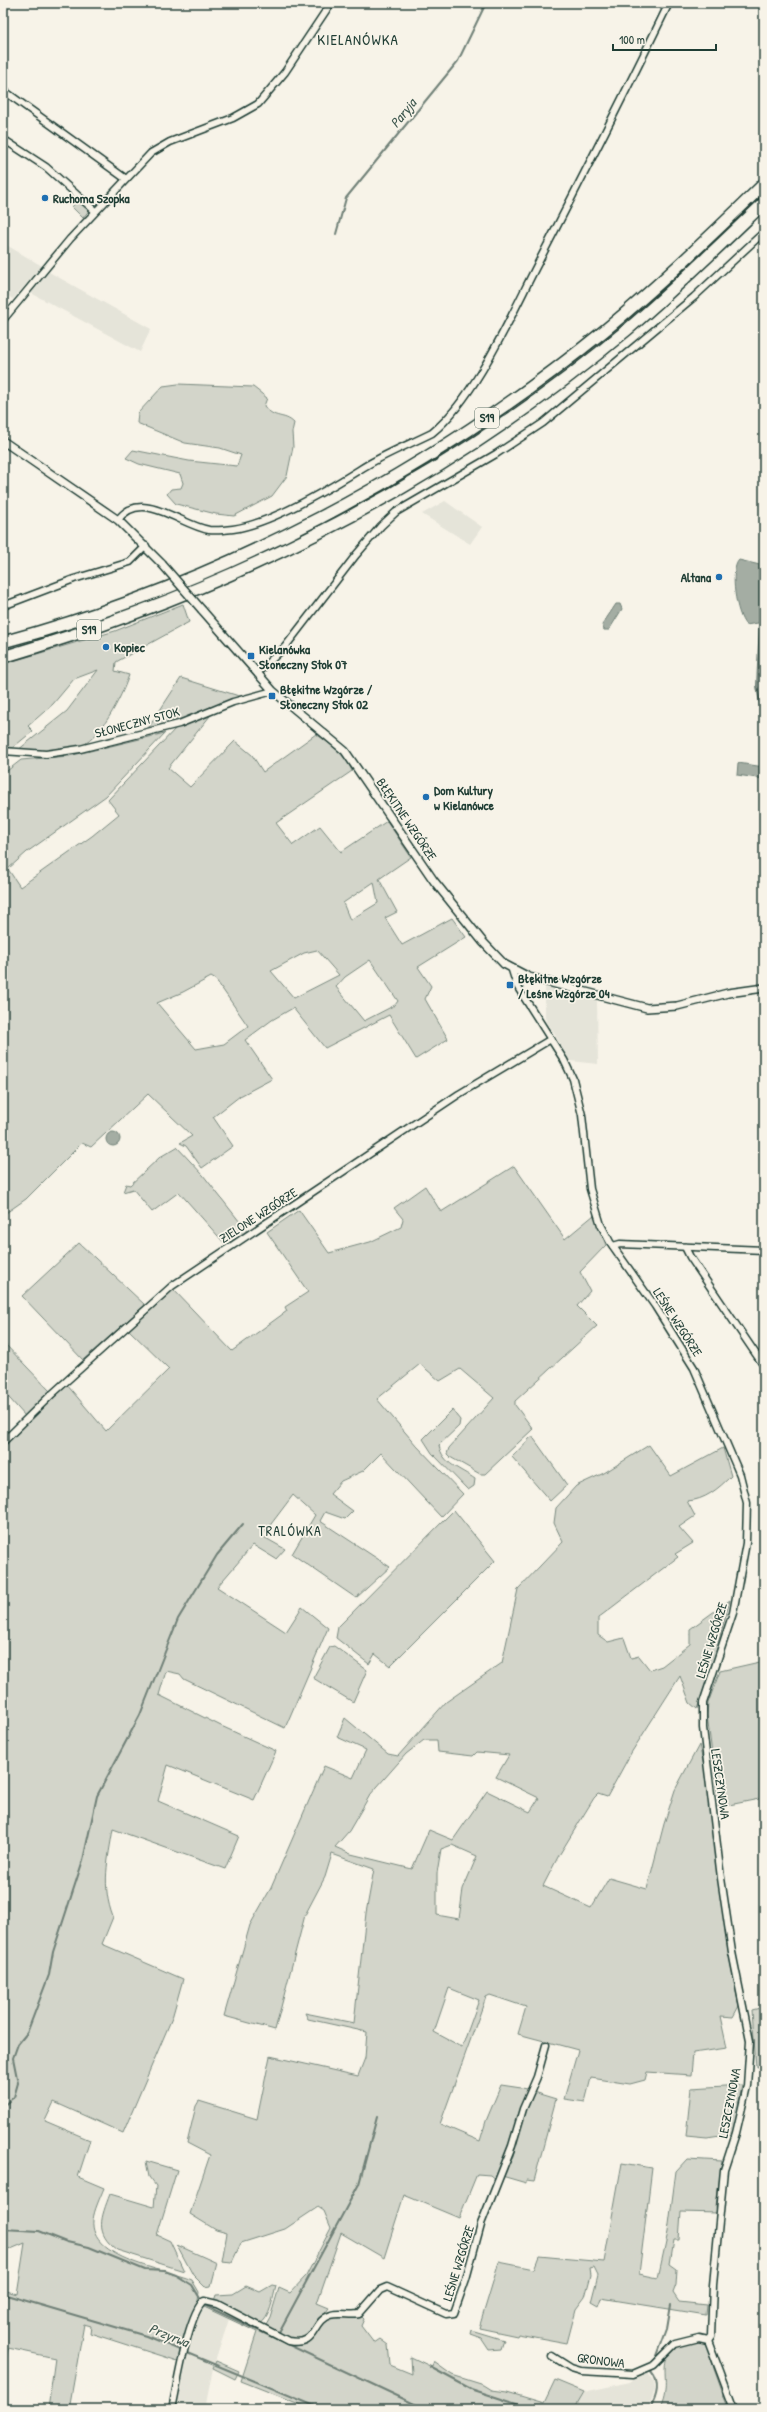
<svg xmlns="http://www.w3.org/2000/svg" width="767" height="2412" viewBox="0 0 767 2412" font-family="'Patrick Hand',sans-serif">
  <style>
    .built { fill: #e5e4d9 }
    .green { fill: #d3d5ca; stroke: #79897f; fill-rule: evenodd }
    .water { fill: #a4ada3; stroke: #6f8077 }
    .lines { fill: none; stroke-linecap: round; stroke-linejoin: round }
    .stream { stroke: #6f8077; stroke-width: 2 }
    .minor-casing { stroke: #1f3d34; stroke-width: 9 }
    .tertiary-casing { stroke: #1f3d34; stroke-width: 10 }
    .motorway-casing { stroke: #1f3d34; stroke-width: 14 }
    .minor { stroke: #f7f3e8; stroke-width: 6 }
    .tertiary { stroke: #f7f3e8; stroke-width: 7 }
    .motorway { stroke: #f7f3e8; stroke-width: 11 }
    .tertiary-bridge-casing { stroke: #1f3d34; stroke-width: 10; stroke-linecap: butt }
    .tertiary-bridge { stroke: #f7f3e8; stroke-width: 7 }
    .poi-dot { fill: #1f6fb2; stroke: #f7f3e8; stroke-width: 1.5 }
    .labels { text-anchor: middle; stroke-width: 3.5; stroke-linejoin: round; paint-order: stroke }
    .shield { fill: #f7f3e8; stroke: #60746a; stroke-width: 1 }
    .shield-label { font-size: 12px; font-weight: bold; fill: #1f3d34 }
    .poi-label { font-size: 13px; font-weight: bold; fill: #1f3d34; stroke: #f7f3e8; text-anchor: start }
    .street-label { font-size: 13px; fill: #1f3d34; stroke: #f7f3e8 }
    .water-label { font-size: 14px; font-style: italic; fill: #405950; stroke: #f7f3e8 }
    .neighbourhood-label { font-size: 14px; letter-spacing: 1px; fill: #1f3d34; stroke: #f7f3e8 }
    .quarter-label { font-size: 15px; letter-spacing: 1px; fill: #1f3d34; stroke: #f7f3e8 }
  </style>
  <rect width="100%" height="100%" fill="#f7f3e8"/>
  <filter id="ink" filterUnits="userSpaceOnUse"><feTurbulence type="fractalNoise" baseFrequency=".025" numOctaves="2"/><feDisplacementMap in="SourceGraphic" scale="8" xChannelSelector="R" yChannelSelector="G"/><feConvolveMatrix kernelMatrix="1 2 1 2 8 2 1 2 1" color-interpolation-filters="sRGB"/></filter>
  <g filter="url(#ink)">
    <g class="built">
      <path d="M3,243L42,266L13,299L3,293Z"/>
      <path d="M49,272L151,329L140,352L31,293Z"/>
      <path d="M445,501L482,527L470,544L422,514Z"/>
      <path d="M545,986L597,1000L598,1064L570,1061L545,1018Z"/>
      <path d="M202,2307L229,2319L213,2368L205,2409H174L192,2330L197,2315Z"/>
      <path d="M648,2372L654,2381L655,2390L648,2409H574L584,2392L630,2382L640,2374Z"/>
    </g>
    <g class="green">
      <path d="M79,199L90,209L83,218L72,207Z"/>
      <path d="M178,384L253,387L267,398L264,406C275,420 284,413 294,423L292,432L293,447L287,476L272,496L234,516L216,514L176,504L167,494L171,489L181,488L183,483L180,474L139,464L126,458L133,450L189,461L237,466L241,455L220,448L185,443L137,423L138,413L163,386Z"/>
      <path d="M183,604L189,622L116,662L115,671L129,675C122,696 100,742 76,748C58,753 36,751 18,750L67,711L98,670L74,679L53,704L28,726L33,731L11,749H3V664L115,631Z"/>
      <path d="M181,678L239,696L243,695L180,720L147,730Z"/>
      <path d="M210,716L168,768L190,787L235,741L252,755L263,772L316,734C330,744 346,755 352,771L276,823L293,845L320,826L341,852L387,821L411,857L379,879L397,912L385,918L402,945L452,918L466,937L418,967L431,986L425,999L448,1039L416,1059L389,1015L325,1048L293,1008L272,1020L245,1040L272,1079L240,1096L213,1117L233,1146L202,1168L186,1146L180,1143L192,1136L148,1094L91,1147L82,1143L26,1199L3,1215V774L21,760L69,756L165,733L106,796L27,852L8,869L20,887L92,836L119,814L108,800L176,728ZM374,882L378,903L350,920L343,903ZM317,950L339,975L294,998L271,971L304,953ZM370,960L398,1001L395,1005L364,1021L336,987L345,977ZM211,977L216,980L248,1026L224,1044L196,1049L157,1003L183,992Z"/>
      <path d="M177,1147L203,1175L247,1231L226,1245L179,1192L152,1212L133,1189L123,1192L126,1184L130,1185L160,1157Z"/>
      <path d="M514,1166L565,1239L594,1215L606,1245L580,1272L590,1291L577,1306L597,1326L515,1401V1405L533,1429L485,1474H480L450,1457L447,1454L449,1448L494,1398L460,1369L440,1381L420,1364L377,1399L416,1445L463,1494L441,1517L381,1453L363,1471L341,1481L330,1494L353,1511L345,1519L325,1512L320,1521L390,1567L356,1598L292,1554L315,1515L293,1495L262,1536L285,1549L276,1559L253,1545L217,1587L286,1632L302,1607L328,1628L285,1728L184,1679L180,1674L166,1671L159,1695L219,1725L276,1751L254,1800L168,1765L158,1801L239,1836L225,1869L113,1829C108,1860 101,1885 113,1917L102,1944L183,1979L172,2018L123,2133L54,2102L45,2121L90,2140L78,2177L104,2188C100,2198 94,2210 93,2220C89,2260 165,2269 192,2280L199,2292L198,2301L190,2323L180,2362L90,2333L91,2326L84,2324L69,2409H48L55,2358L8,2348L3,2382V2290L17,2294L25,2243L6,2251L3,2262V1446L67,1385L106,1431L169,1369L128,1329L173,1289L232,1351L287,1311L285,1307L308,1292L267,1232L299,1210L329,1253L370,1242L401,1227L403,1219L394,1208L425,1186L441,1212Z"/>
      <path d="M79,1243L145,1305L83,1360L22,1296Z"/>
      <path d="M3,1342L50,1391L25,1416L3,1391Z"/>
      <path d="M452,1410L460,1420L459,1426L439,1445C442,1464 461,1469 475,1479L474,1486L468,1490L432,1453L423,1439Z"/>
      <path d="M532,1436L567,1485L550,1501L512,1457Z"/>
      <path d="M649,1445L671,1476L723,1448L731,1476C718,1489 705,1500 687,1501L695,1516L679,1527L693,1543L675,1554L678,1557L598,1618V1635L608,1642L624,1638L631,1658L639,1656L650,1670L662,1666L690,1644V1629L730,1600L712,1666L697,1709L690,1703L680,1676L631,1753L607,1797L598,1794L594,1798L558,1857L543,1886L591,1908L609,1878L647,1889L664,1824L675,1790L699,1745L706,1774L728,1950L739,2006L733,2017L720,2016L727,2048L693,2053L691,2075L647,2072L645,2080L630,2084L591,2078L585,2102L564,2099L578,2050L518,2034L526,2007L490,1995L486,1997L440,2124L480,2141L486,2121L501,2085L528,2089L506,2157L496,2180L490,2175L477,2174L459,2218L404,2195L384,2258L341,2233L317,2303L329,2308C306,2339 302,2348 265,2327L270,2318L279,2288L290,2293L306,2276L331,2228L324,2211L318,2207L285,2229L241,2243L232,2262L222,2261L227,2233L216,2230L190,2214L210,2155L187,2143L196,2106L199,2101L257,2119L270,2056L358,2076L365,2058L367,2032L308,2019L305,2013L354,2023L366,1913L374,1869L332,1854L325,1877L305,1915L275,2030L224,2016L250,1925L271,1888L324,1766L353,1778L366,1750L337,1737L345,1718L388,1754L398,1756L446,1702L502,1663L518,1589L563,1542L554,1523L556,1508L576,1486L604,1473ZM424,1740H437L438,1752L473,1756L477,1752L509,1755L496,1777L539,1798L530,1812L487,1791L453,1840L429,1830L412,1869L351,1854L335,1847L349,1831L370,1795L406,1754ZM452,1845L477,1856L463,1889L459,1919L437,1915V1873L441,1849ZM449,1988L479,2000L462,2047L434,2032Z"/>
      <path d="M454,1510L495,1561L390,1666L375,1654L369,1664L336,1638L338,1627Z"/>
      <path d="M334,1646L367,1670L353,1702L313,1678L330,1647Z"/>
      <path d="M764,1661V1798L719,1807L707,1715L708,1703L720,1671Z"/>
      <path d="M764,2007V2065L756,2067L752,2010Z"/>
      <path d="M742,2085L733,2134L707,2138L686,2136L691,2088Z"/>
      <path d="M533,2092L556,2099L534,2181L526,2180V2183L502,2176L513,2156L528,2101Z"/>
      <path d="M687,2159L722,2161L716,2206L717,2213L681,2212L679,2240H674L670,2265L677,2270L676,2285L673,2293L679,2302L707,2305L706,2315L601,2298L598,2306L591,2302L598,2275L594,2267L590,2268L591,2275L585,2297L576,2309L567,2343L518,2334L517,2336L479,2328L499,2262L534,2269L539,2256L604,2262L622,2163L652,2168L639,2274L658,2278L668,2232L676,2171Z"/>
      <path d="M146,2161L177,2170L157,2235L170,2241L184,2271L117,2250C94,2233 101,2218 110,2194L154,2207L156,2186L149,2177Z"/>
      <path d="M177,2245L217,2263L211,2286L205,2287L193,2275Z"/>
      <path d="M272,2285L276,2286C273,2298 270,2318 260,2324L214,2301L216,2295L233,2294L246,2286L260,2292Z"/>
      <path d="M205,2304L215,2306L297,2345C320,2338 313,2329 327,2319C336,2313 351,2317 361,2316L364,2319L361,2326L374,2343L380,2339L388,2345L390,2365L412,2374L411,2357L432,2367L434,2362L452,2375L484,2385L492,2390L507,2392L544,2403L555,2380L584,2392L574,2409H312L241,2381L257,2332L204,2307H202Z"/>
      <path d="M471,2330L504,2340L501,2349L489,2350L481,2338L470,2334Z"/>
      <path d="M695,2341L707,2343L714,2369L727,2405L711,2409H660C676,2377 646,2351 695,2341Z"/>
      <path d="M216,2361L239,2371L235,2379L213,2368Z"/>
    </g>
    <g class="water">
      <path d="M739,560L764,566V622L746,625C736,615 729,570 739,560Z"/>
      <path d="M616,604H620L622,609L609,630H604L602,625Z"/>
      <path d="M738,763L764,767V779L737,775Z"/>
      <circle cx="113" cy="1139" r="7"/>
    </g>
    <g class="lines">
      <g class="stream">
        <path d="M336,234L346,198L458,61L486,3"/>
        <path d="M764,536V566"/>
        <path d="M760,622L757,686L764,726"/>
        <path d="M3,2106L14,2097L18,2083L13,2058L18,2044L27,2033L49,1975L53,1952L83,1860L97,1796L140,1715L178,1619L217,1555L243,1524"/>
        <path d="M3,2229L39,2231L67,2242L89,2247L145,2270L165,2271L176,2275L192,2285L204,2305L425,2409"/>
        <path d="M3,2294L146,2336L322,2409"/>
        <path d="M278,2334L359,2184L377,2117"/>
        <path d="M655,2361L667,2329L671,2305"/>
        <path d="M430,2367L471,2389L532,2409"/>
        <path d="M650,2409C657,2396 661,2383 651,2371L653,2367"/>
      </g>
      <g class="minor-casing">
        <g id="minor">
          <path d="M3,90L126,179"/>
          <path d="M3,139L46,167L95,211"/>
          <path d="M3,320L70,239L151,153L170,142L233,118L258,104L285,72L331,3"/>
          <path d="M118,520C141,488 180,525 209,530C216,531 225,530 233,529C270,524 327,490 359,470C382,455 408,445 432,433C475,398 510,318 536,267C581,180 626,92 669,3"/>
          <path d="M3,606L74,579L130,562L146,546"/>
          <path d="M257,673L285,647L356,555L381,526L396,512L496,454L543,423L694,297L764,232"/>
          <path d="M3,751L46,754L80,749L179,724L233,702L273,691"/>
          <path d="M512,970L517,986L564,1060L573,1079L582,1115L590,1189L601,1225L610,1242L655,1306L694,1368L740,1475L747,1503L746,1543L733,1613L703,1703V1728L721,1878L732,1952L750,2041L747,2086L736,2133L724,2170L713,2285L711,2336L708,2340"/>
          <path d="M613,1246L620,1244L764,1250"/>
          <path d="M685,1247L690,1257L764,1366"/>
          <path d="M3,1442L51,1395L172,1286L459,1094L551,1039"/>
          <path d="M552,2356L571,2368L581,2371L633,2374L654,2365L675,2344L699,2338L708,2340L734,2409"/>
          <path d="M172,2409C177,2387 188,2313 204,2301L217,2304L288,2341C319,2347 311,2321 331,2315C340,2312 350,2316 359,2314L380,2290L387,2287L446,2314L454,2313L466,2279L481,2224L512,2146L523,2109L537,2077L546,2045"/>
        </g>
      </g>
      <g class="tertiary-casing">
        <g id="tertiary">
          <path d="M3,441L118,520L162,564"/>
          <path d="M202,610L273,691L345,751L434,881L483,942L504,964L529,977L647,1008L677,1006L728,993L764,988"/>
          <path d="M3,2408L6,2409"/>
        </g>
      </g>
      <g class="motorway-casing">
        <g id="motorway">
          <path d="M3,642C222,583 428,474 604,331C660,285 712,235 764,184"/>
          <path d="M3,657C234,589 444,484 628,329C675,289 719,246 764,203"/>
        </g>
      </g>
      <use href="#minor" class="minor"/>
      <use href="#tertiary" class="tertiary"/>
      <use href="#motorway" class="motorway"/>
      <g class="tertiary-bridge-casing">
        <path id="tertiary-bridge" d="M162,564L202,610"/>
      </g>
      <use href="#tertiary-bridge" class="tertiary-bridge"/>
    </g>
  </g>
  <g class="poi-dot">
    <circle cx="45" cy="198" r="4"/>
    <circle cx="719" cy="577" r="4"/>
    <circle cx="106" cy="647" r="4"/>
    <rect x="247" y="652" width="8" height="8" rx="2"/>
    <rect x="268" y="692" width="8" height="8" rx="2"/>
    <circle cx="426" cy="797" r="4"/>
    <rect x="506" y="981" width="8" height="8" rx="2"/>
  </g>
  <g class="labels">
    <g class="shield">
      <rect x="475" y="408" width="24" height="20" rx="3"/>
      <rect x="77" y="620" width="24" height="20" rx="3"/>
    </g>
    <g class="shield-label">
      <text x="487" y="422">S19</text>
      <text x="89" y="634">S19</text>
    </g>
    <g class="poi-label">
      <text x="53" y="203">Ruchoma Szopka</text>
      <text x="711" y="582" text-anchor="end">Altana</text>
      <text x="114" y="652">Kopiec</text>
      <text x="259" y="654">Kielanówka<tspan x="259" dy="15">Słoneczny Stok 07</tspan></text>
      <text x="280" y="694">Błękitne Wzgórze /<tspan x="280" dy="15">Słoneczny Stok 02</tspan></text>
      <text x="434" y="795">Dom Kultury<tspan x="434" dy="15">w Kielanówce</tspan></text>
      <text x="518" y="983">Błękitne Wzgórze<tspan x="518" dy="15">/ Leśne Wzgórze 04</tspan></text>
    </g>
    <g class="street-label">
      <text transform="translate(137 722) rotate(-15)" y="5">SŁONECZNY STOK</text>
      <text transform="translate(407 819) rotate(56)" y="5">BŁĘKITNE WZGÓRZE</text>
      <text transform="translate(258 1215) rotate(-33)" y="5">ZIELONE WZGÓRZE</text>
      <text transform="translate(678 1322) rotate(57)" y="5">LEŚNE WZGÓRZE</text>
      <text transform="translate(711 1640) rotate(-73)" y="5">LEŚNE WZGÓRZE</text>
      <text transform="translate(721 1784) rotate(82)" y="5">LESZCZYNOWA</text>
      <text transform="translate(729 2103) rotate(-79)" y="5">LESZCZYNOWA</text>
      <text transform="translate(458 2263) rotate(-73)" y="5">LEŚNE WZGÓRZE</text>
      <text transform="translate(601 2360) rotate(7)" y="5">GRONOWA</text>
    </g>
    <g class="water-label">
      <text transform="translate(403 113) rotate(-51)" y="5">Paryja</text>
      <text transform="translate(169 2335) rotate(22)" y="5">Przyrwa</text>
    </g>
    <g class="neighbourhood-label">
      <text x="290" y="1536">TRALÓWKA</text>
    </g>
    <g class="quarter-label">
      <text x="358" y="45">KIELANÓWKA</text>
    </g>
  </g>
  <rect width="767" height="2412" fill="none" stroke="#f7f3e8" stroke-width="16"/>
  <rect x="8" y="8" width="751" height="2396" fill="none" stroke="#1f3d34" stroke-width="1.5" filter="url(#ink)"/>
  <path d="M613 44v6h103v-6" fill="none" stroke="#1f3d34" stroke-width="2"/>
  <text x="619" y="44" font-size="12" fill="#1f3d34" stroke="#f7f3e8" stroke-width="3" paint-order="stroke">100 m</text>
</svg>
